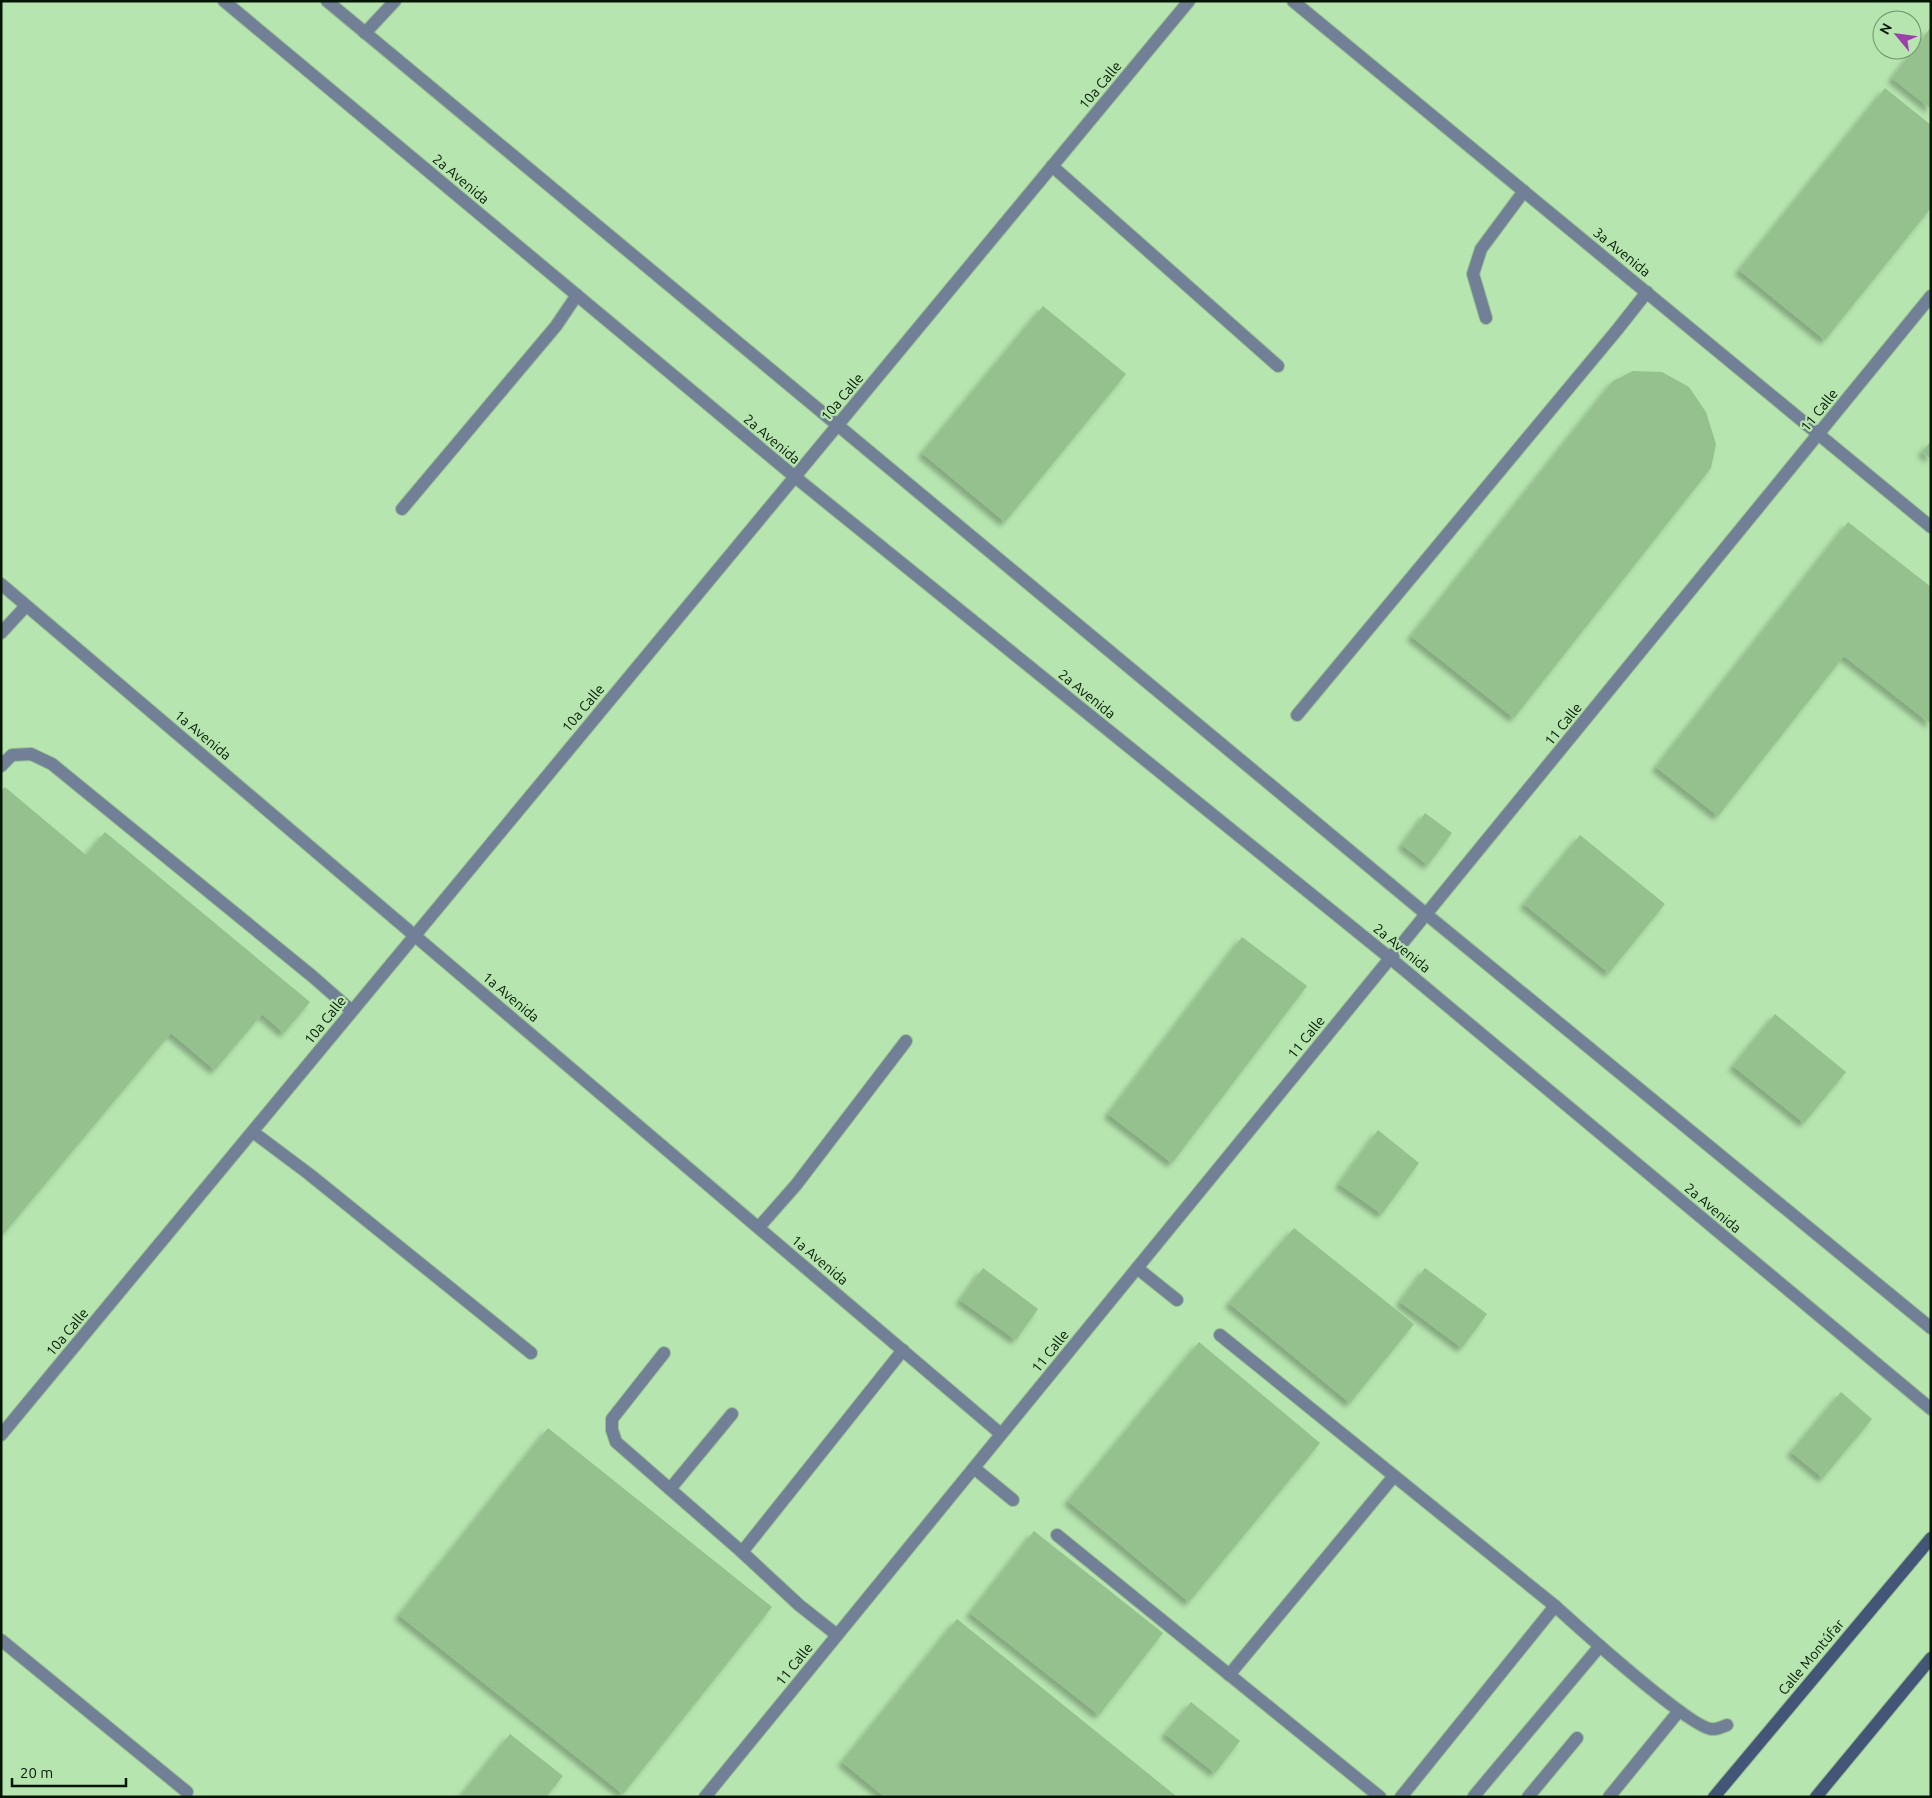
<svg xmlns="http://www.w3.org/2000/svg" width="1932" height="1798" viewBox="0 0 1932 1798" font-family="Ubuntu,sans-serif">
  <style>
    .building { fill: #94c18d; filter: url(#shadow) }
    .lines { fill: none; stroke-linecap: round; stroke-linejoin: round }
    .service-casing { stroke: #96c090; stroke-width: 14 }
    .minor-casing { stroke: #96c090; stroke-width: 14 }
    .tertiary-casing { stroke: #96c090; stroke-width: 14 }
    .secondary-casing { stroke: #96c090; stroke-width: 14 }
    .service { stroke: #717f97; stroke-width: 12 }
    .minor { stroke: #717f97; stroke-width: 12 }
    .tertiary { stroke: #717f97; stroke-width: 12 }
    .secondary { stroke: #435677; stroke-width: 12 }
    .labels { text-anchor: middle; stroke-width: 4.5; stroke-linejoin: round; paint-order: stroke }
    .street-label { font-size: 14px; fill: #051604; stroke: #b6e5af }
  </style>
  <defs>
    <filter id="shadow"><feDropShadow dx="-4.5" dy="4.5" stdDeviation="2.5" flood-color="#0004"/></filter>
  </defs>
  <rect width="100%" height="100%" fill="#b6e5af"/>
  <g class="building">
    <path d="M1931,27V109L1892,78Z"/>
    <path d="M1885,88L1931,125V208L1825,340L1739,270Z"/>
    <path d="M1043,306L1126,374L1005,522L922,453Z"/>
    <path d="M1633,371L1662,372L1689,387L1706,412L1716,444L1711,468L1514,718L1411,636L1613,381Z"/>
    <path d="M1931,441V459L1922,452Z"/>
    <path d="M1848,522L1931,587V724L1844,656L1718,816L1656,767Z"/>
    <path d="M5,787L86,855L105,832L310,1002L284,1033L262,1014L215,1070L171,1033L1,1237V791Z"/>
    <path d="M1425,813L1452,833L1428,865L1402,845Z"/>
    <path d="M1580,835L1665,904L1609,973L1524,904Z"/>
    <path d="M1242,937L1307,986L1172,1163L1108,1114Z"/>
    <path d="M1775,1014L1846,1072L1804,1123L1733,1066Z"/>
    <path d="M1378,1130L1419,1163L1382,1214L1339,1184Z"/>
    <path d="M1294,1228L1414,1324L1350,1403L1229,1303Z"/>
    <path d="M983,1268L1038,1309L1016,1340L960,1300Z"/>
    <path d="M1425,1268L1487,1314L1462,1348L1400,1302Z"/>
    <path d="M1199,1342L1320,1443L1189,1602L1068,1501Z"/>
    <path d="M1841,1392L1872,1419L1823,1478L1791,1452Z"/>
    <path d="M548,1428L772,1607L623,1794L399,1615Z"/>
    <path d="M1034,1531L1163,1633L1099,1715L970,1613Z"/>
    <path d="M957,1619L1176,1796V1797H885L842,1762Z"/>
    <path d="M1191,1702L1240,1741L1215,1773L1165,1734Z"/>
    <path d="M510,1734L563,1776L546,1797H460Z"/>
  </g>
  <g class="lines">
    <g class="service-casing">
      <g id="service">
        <path d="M365,33L395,1"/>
        <path d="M1052,166L1278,366"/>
        <path d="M1486,318L1473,274L1481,249L1524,191"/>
        <path d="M402,509L556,326L577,295"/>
        <path d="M1,633L26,606"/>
        <path d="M1297,715L1617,330L1647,292"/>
        <path d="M1,766L12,755L31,754L52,764L312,976L352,1011"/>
        <path d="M253,1132L309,1174L531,1353"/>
        <path d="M759,1227L796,1185L906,1041"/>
        <path d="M1137,1268L1177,1300"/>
        <path d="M1220,1335L1555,1606C1577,1626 1691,1729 1712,1729C1716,1730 1722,1727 1727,1725"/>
        <path d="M664,1353L612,1419V1430L616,1442L742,1552L799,1605L837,1635"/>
        <path d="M974,1468L1013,1500"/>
        <path d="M670,1489L732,1414"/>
        <path d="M1057,1535L1380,1797"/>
        <path d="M742,1552L903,1350"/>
        <path d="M1,1640L187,1792"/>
        <path d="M1229,1675L1394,1476"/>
        <path d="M1474,1796L1600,1646"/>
        <path d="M1401,1797L1555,1606"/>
        <path d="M1528,1797L1577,1738"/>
        <path d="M1609,1797L1679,1711"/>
      </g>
    </g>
    <g class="minor-casing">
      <g id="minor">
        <path d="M224,1L795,477L1390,958L1931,1409"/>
        <path d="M327,1L1426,914L1931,1328"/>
        <path d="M1293,1L1931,527"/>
        <path d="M1,584L1001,1434"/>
      </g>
    </g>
    <g class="tertiary-casing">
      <g id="tertiary">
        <path d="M1,1435L1189,1"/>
        <path d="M705,1797L1931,296"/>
      </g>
    </g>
    <g class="secondary-casing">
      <g id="secondary">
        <path d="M1714,1797L1931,1538"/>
        <path d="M1816,1797L1931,1658"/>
      </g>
    </g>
    <use href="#service" class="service"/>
    <use href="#minor" class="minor"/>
    <use href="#tertiary" class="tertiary"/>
    <use href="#secondary" class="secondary"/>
  </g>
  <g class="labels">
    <g class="street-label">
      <text transform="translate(1100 85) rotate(-50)" y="5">10a Calle</text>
      <text transform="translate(461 179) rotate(40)" y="5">2a Avenida</text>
      <text transform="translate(1622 252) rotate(39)" y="5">3a Avenida</text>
      <text transform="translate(842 397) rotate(-50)" y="5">10a Calle</text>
      <text transform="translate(1819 410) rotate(-51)" y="5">11 Calle</text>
      <text transform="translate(772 439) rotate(40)" y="5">2a Avenida</text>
      <text transform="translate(1087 694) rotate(39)" y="5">2a Avenida</text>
      <text transform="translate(583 708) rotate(-50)" y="5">10a Calle</text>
      <text transform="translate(1563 724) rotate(-51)" y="5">11 Calle</text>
      <text transform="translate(203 735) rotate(40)" y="5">1a Avenida</text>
      <text transform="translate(1402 948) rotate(39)" y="5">2a Avenida</text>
      <text transform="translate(511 997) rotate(40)" y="5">1a Avenida</text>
      <text transform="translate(325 1020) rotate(-51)" y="5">10a Calle</text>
      <text transform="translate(1306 1037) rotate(-51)" y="5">11 Calle</text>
      <text transform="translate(1713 1208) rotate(40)" y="5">2a Avenida</text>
      <text transform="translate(820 1260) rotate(40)" y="5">1a Avenida</text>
      <text transform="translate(67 1332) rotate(-50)" y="5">10a Calle</text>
      <text transform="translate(1050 1351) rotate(-51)" y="5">11 Calle</text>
      <text transform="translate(1811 1657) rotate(-50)" y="5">Calle Montúfar</text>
      <text transform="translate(794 1664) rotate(-51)" y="5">11 Calle</text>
    </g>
  </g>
  <rect width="1932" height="1798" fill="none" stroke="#051604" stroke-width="5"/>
  <g transform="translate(1897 35) rotate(299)"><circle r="24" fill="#b6e5af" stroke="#6f926b"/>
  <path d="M0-4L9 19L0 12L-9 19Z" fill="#9c41ac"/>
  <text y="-8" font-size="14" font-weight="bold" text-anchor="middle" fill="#051604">N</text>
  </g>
  <path d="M12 1778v8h114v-8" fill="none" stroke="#051604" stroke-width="2.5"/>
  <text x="20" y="1778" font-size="15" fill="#051604" stroke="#b6e5af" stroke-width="4" paint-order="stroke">20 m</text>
</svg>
